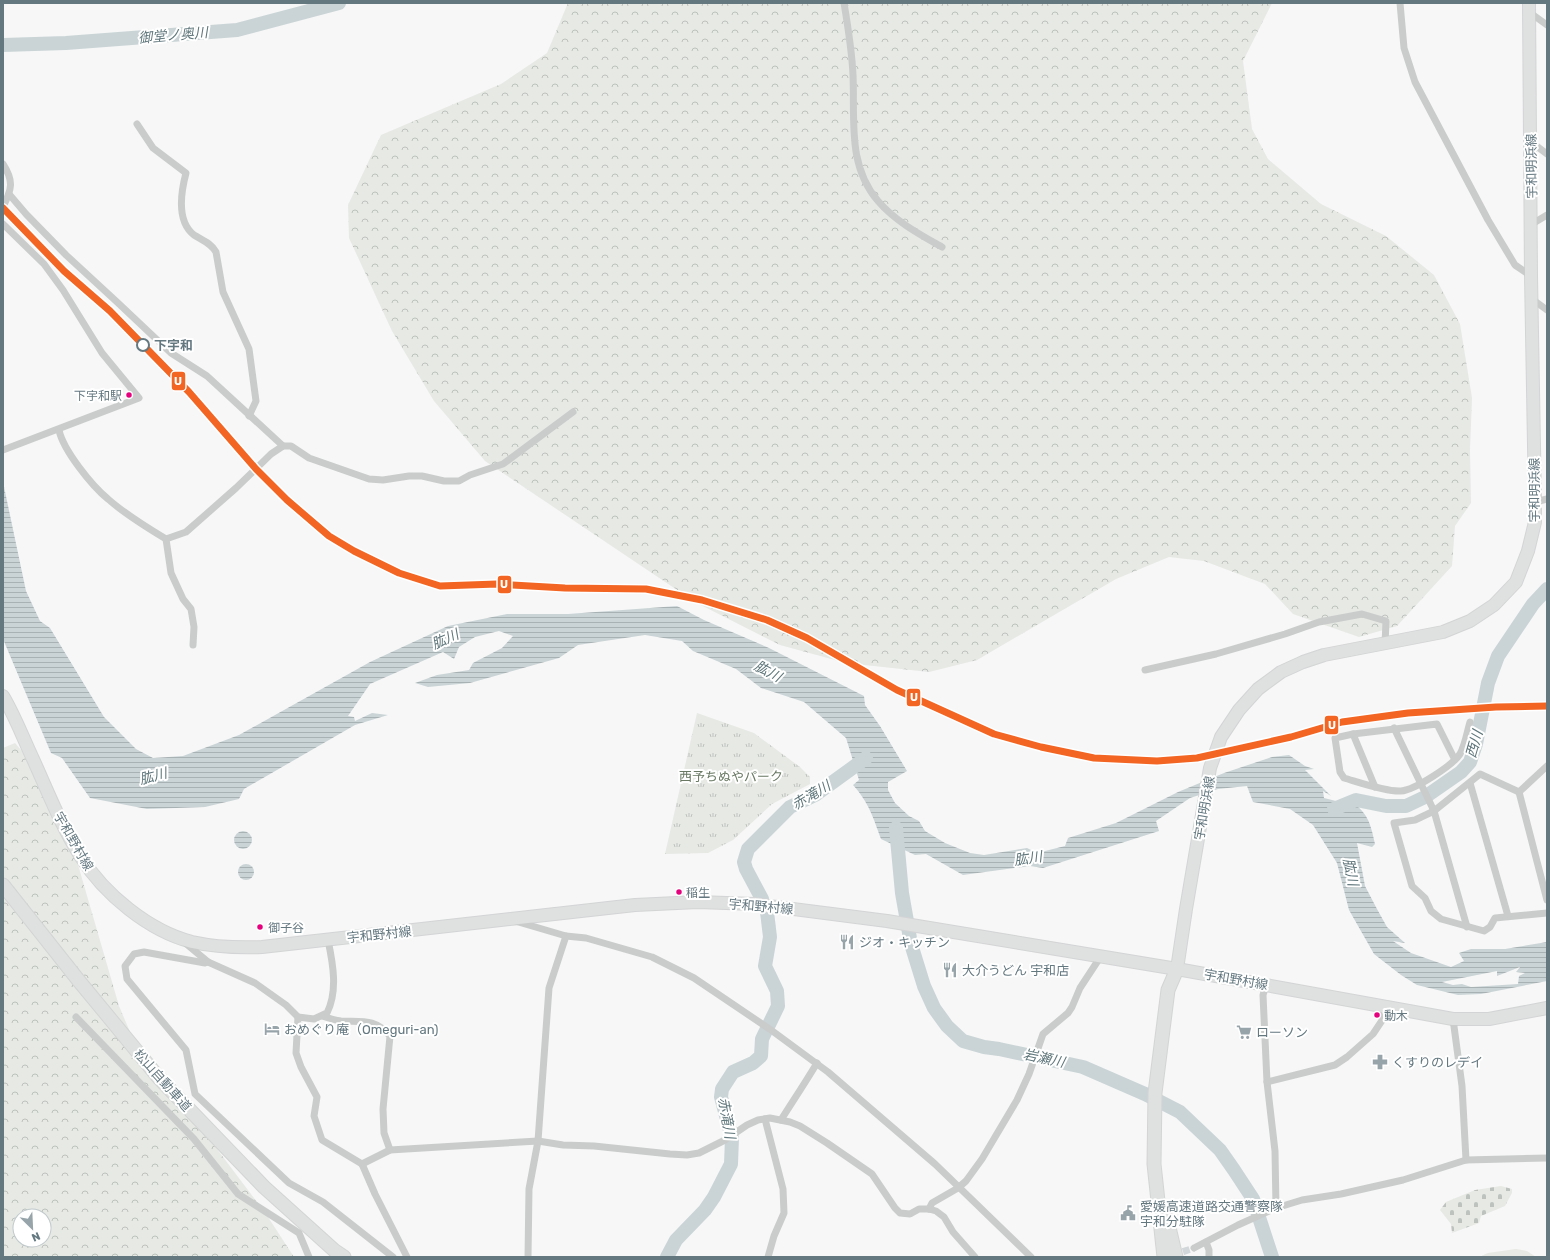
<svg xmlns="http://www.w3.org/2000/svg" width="1550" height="1260" viewBox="0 0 1550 1260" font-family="Rubik,'Noto Sans JP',sans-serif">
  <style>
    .grass { fill: url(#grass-tufts) }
    .forest { fill: url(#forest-crowns); fill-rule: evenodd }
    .cemetery { fill: url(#cemetery-stones) }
    .pitch { fill: #e6e9e4 }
    .water { fill: url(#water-rules); fill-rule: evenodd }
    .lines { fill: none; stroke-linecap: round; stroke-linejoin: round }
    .river { stroke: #cad4d6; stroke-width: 14 }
    .minor-tunnel { stroke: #d2d7d9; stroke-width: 7; stroke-dasharray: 7 3.5; stroke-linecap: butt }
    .primary-casing { stroke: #d3d4d5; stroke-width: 14 }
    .motorway-casing { stroke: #d3d4d4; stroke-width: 15 }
    .minor { stroke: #cacccc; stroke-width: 7 }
    .primary { stroke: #dfe0e0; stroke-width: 12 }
    .motorway { stroke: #dfe0e0; stroke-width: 13 }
    .rail-1-casing { stroke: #fff; stroke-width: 10 }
    .rail-1 { stroke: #f26522; stroke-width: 7 }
    .stop-dot { fill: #fff; stroke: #647880; stroke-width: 2 }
    .bus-dot { fill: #e5007d; stroke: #fff; stroke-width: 1.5 }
    .labels { text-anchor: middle; stroke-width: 4; stroke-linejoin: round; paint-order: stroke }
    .bus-label { font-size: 12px; fill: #647880; stroke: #fff; text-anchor: start }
    .street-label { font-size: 13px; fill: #647880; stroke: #fff }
    .stop-label { font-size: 13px; font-weight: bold; fill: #647880; stroke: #fff; text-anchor: start }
    .park-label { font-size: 13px; fill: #697863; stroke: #fff }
    .poi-label { font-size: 13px; fill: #647880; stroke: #fff; text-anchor: start }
    .water-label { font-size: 14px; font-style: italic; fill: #5f767b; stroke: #fff }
    .line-badge { stroke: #fff; stroke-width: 1.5 }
    .badge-label { font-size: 11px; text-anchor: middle; font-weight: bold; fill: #fff }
  </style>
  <defs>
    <pattern id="grass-tufts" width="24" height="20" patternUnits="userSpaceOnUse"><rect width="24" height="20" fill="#e6e9e4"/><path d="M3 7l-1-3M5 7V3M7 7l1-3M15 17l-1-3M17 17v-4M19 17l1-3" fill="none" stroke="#bec2be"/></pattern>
    <pattern id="forest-crowns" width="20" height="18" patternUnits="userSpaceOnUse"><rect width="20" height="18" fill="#e6e9e4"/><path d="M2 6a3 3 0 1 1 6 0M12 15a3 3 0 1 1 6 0" fill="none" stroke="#bec2be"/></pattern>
    <pattern id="cemetery-stones" width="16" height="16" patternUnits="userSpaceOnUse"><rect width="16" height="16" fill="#e6e9e4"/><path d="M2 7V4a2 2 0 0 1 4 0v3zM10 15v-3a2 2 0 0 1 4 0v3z" fill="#bec2be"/></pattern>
    <pattern id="water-rules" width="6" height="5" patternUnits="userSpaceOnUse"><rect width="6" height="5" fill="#cad4d6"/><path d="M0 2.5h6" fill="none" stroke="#a8b1b3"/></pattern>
  </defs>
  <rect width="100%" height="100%" fill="#f7f7f7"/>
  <path class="grass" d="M697,713L754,733L800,767L810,777V784L772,804L733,840L708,853L665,854Z"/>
  <g class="forest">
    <path d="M568,3H1272L1243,61L1252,129L1268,159L1321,204L1386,236L1434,275L1460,324L1472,398L1470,450L1471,503L1455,526L1452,566L1397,626L1359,637L1293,614L1265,584L1204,561L1169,557L1116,579L977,660L929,672L846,663L780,645L695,602L485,461L434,401L392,331L349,238L348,205L381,135L501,84L547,53Z"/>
    <path d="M15,743L43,775L72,844L119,1006L136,1046L180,1093L217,1149L266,1214L294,1257H3V748ZM20,1216H44V1240H20Z"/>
  </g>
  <path class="cemetery" d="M1501,1186L1512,1189V1193L1505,1206L1481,1216L1479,1223L1452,1233L1451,1224L1440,1210L1446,1202L1475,1190Z"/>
  <path class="pitch" d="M1516,1249L1527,1251L1536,1257H1479L1488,1253Z"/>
  <g class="water">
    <path d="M3,482L26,591L40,621L50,628L104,717L136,749L153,758L183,756L239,735L370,662L448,626L507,614H568L677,606L704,620L769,648L864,696L865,705L880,726L907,771L888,782V790L895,803L909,816L919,821L925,831L945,843L970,853L984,855L1027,848L1037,853L1065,846L1068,838L1116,823L1178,792L1224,773L1272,757L1289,755L1305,766L1314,769L1305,770L1331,796L1323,791L1324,798L1340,802L1350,800C1368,814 1370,821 1375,844L1372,847L1357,843L1365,886L1377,909L1387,927L1405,943L1393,941L1411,953L1451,967L1464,961L1459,953L1471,949H1505L1547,942V981L1481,994L1458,995L1417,985L1401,975L1374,954L1349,910L1337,863L1313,825L1290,809L1253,802L1247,786L1218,789L1190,798L1156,821L1159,831L1043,868L1030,866L963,875L926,854L915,855L881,839C873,817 869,803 853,785L859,780L846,738L804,702L761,688L736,669L693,651L682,641L645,635L578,645L559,658L470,683L428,687L415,683L437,675L469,670L473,663L502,648L513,636L499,631L475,637L459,647L454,659L443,652L370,684L348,716L354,717L355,721L372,713L388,715L355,725L244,789L239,799L205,807L147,809L90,798L62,758L51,753L3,639ZM1520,967L1516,972L1525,973L1519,976L1518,984L1471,987L1462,984L1453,985L1442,982L1497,971V976Z"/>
    <circle cx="243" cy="840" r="9"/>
    <circle cx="246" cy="872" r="8"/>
  </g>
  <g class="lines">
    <g class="river">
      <path d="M3,45L66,43L237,30L339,3"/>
      <path d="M1334,809L1356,800L1386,806H1406L1425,797L1461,772L1470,762L1476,744L1488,683L1498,656L1533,604L1547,589"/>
      <path d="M896,828L902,893L911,944L924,986L934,1008L947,1026L963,1041L984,1047L999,1049L1083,1067L1145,1094L1180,1112L1220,1150L1234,1170L1253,1199L1272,1257"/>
      <path d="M762,899L746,869L744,862L748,849L790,807L815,795L866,758"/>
      <path d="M667,1257L676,1240L705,1210L714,1197L731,1164L732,1138L721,1097L722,1089L733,1072L753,1063L761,1056L762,1039L778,1006L777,991L765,966L770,937L767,912"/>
    </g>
    <path class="minor-tunnel" d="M1173,1255L1194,1248"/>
    <g class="primary-casing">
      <g id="primary">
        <path d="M3,696C15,716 23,738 33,759C48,792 61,826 81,857C104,894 149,931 192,942C215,947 238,948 262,947L635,905L698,902L754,904L887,921L1177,969L1453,1019H1489L1547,1008"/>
        <path d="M1177,969L1186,909L1210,768L1221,737L1239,710L1258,689L1281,672L1303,662L1324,655L1443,632L1470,621L1494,605L1516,582L1528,551L1535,522V502L1531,276L1529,3"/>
      </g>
    </g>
    <g class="motorway-casing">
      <g id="motorway">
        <path d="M3,885L79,981L159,1078L264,1187L335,1251L344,1257"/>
        <path d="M1167,1219L1176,1257"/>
        <path d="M1164,1257L1154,1164L1155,1093L1168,990L1177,969"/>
      </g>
    </g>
    <g class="minor">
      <path d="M844,3C848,27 852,51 853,75C855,119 847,165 878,201C895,221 919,234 942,247"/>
      <path d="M1400,3L1404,48L1415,82L1488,220L1515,265L1531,276"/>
      <path d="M1529,12L1547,25"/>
      <path d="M137,124L153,148L186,173C181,192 176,221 194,235C202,240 211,243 216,252L223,292L249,349L256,401L249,416"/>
      <path d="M1530,141L1547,154"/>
      <path d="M3,164C14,181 12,189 3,207"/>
      <path d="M9,194L26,214L66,255L117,302L171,353L207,376L283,446"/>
      <path d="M3,224L44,264L63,290L102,353L139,398L3,450"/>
      <path d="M1532,224L1547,215"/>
      <path d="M1532,299L1547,310"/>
      <path d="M59,430C63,450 92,486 108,499C125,514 146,527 166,539L186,532L236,488L271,454L283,446H291L309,458L369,479L383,480L409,476H422L444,481H459L470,475L503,464L573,412"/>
      <path d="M1535,502L1547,499"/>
      <path d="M166,539L171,573L183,599L191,609L194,627L193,645"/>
      <path d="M1145,670L1216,654L1285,634L1319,622L1362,614L1386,621L1385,645"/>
      <path d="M1394,728L1434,811L1467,927"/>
      <path d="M1353,734L1375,787"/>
      <path d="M1455,760L1437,724L1353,734L1335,738L1340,772L1344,778C1358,782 1386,792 1401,791C1415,790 1453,765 1460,754C1465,745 1467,732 1470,722"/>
      <path d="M1547,766L1519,792L1480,774L1434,811L1415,820L1394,823L1412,886L1425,898L1431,911L1441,919L1484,931L1490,927L1495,918L1547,913"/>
      <path d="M1470,783L1508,916"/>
      <path d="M1519,792L1547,900"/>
      <path d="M515,921L566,936L586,938L652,957L694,978L771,1030L828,1072L935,1164L1031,1257"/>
      <path d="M183,941L208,962L255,983L286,1005L298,1017L314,1019L327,1013C338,991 333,964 328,940"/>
      <path d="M208,962L205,963L144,952L134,954L125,966L127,979L186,1050L195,1094L289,1183L323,1202L393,1257"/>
      <path d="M1266,985L1263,995L1267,1082L1275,1151L1276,1208"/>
      <path d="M322,1016C328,1018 334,1020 341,1021C362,1022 375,1018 390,1036L383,1109L384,1133L390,1150"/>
      <path d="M76,1017L194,1139L238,1194L299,1233L309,1257"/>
      <path d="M298,1017L296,1053L301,1067L317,1097L314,1116L322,1140L362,1164L390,1150L538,1141L563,1145L594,1146L670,1154L687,1155L699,1153L725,1140L747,1125L758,1120L770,1118L790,1122L800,1126L827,1143L872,1174L895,1208L900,1213L910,1214L919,1209H929L936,1211L944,1217L953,1232L975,1257"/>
      <path d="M1453,1019L1462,1086L1466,1160"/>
      <path d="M1267,1082L1335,1065L1347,1057L1373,1034L1383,1019L1384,1007"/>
      <path d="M765,1119L783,1189L784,1213L774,1236L768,1257"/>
      <path d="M781,1120C793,1101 805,1083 817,1063"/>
      <path d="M362,1164L375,1194L407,1257"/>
      <path d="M929,1209L932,1203L958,1188L966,1181L982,1159L1017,1100L1029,1074L1043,1034L1068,1013L1072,1007L1080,988L1101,956"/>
      <path d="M1206,1242L1209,1250V1257"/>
      <path d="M1194,1248L1238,1225L1276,1208L1302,1200L1341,1194L1403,1180L1466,1160L1547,1158"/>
      <path d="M528,1257L529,1189L538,1141L549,988L566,936"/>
    </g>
    <use href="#primary" class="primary"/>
    <use href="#motorway" class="motorway"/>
    <g class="rail-1-casing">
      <path id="rail-1" d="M3,208L64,271L110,311L189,392L256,469L287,500L329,536L354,551L399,573L440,586L497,584L565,588L646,589L702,600L767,620L807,638L897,690L994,734L1041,747L1094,758L1157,761L1197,758L1291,737L1342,722L1408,713L1496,707L1547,706"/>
    </g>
    <use href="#rail-1" class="rail-1"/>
  </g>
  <defs>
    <g id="restaurant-bare" transform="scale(1.2)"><path d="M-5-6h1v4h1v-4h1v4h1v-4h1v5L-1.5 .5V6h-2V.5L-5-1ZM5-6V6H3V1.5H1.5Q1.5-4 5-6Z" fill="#97a4aa" stroke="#fff" stroke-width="2.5" paint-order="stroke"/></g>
    <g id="hotel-bare" transform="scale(1.2)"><path d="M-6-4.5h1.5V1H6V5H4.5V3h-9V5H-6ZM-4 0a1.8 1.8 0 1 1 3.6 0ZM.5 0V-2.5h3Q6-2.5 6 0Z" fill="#97a4aa" stroke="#fff" stroke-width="2.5" paint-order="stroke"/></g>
    <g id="supermarket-bare" transform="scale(1.2)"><path d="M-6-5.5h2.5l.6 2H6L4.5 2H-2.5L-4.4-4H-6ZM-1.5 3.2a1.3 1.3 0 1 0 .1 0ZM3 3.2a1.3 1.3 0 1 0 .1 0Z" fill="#97a4aa" stroke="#fff" stroke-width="2.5" paint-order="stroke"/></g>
    <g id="pharmacy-bare" transform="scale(1.2)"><path d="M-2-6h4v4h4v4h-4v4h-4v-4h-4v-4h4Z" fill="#97a4aa" stroke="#fff" stroke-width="2.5" paint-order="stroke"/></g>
    <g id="civic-bare" transform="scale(1.2)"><path d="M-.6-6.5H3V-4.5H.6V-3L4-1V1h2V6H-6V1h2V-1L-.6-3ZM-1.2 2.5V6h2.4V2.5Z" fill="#97a4aa" stroke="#fff" stroke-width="2.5" paint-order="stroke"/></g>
  </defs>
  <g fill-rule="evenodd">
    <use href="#restaurant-bare" x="847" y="942"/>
    <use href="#restaurant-bare" x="950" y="970"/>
    <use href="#hotel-bare" x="272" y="1029"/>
    <use href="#supermarket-bare" x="1244" y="1032"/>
    <use href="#pharmacy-bare" x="1380" y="1062"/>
    <use href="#civic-bare" x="1128" y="1213"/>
  </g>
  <circle class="stop-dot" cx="143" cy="345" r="6"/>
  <g class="bus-dot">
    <circle cx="129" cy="395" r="3.5"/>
    <circle cx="679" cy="892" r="3.5"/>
    <circle cx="260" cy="927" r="3.5"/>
    <circle cx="1377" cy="1015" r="3.5"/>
  </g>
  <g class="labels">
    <g class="bus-label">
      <text x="122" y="400" text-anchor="end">下宇和駅</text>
      <text x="686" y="897">稲生</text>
      <text x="268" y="932">御子谷</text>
      <text x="1384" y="1020">動木</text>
    </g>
    <g class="street-label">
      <text transform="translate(1531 166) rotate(-91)" y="5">宇和明浜線</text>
      <text transform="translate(1534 490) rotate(-90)" y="5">宇和明浜線</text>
      <text transform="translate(1204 808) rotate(-80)" y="5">宇和明浜線</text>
      <text transform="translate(74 841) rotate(60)" y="5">宇和野村線</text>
      <text transform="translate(761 906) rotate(5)" y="5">宇和野村線</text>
      <text transform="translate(379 934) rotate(-6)" y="5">宇和野村線</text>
      <text transform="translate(1236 979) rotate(10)" y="5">宇和野村線</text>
      <text transform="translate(163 1080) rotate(48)" y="5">松山自動車道</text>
    </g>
    <g class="stop-label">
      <text x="154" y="350">下宇和</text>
    </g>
    <g class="park-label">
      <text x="731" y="781">西予ちぬやパーク</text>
    </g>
    <g class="poi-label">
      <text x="859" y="947">ジオ・キッチン</text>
      <text x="962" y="975">大介うどん 宇和店</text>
      <text x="284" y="1034">おめぐり庵（Omeguri-an)</text>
      <text x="1256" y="1037">ローソン</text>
      <text x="1392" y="1067">くすりのレデイ</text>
      <text x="1140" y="1211">愛媛高速道路交通警察隊<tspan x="1140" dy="15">宇和分駐隊</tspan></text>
    </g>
    <g class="water-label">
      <text transform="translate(173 35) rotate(-5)" y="5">御堂ノ奥川</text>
      <text transform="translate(445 639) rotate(-24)" y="5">肱川</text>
      <text transform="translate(768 671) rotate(28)" y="5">肱川</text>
      <text transform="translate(1474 744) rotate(-74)" y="5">西川</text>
      <text transform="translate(153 776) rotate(-14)" y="5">肱川</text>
      <text transform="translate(811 795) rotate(-31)" y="5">赤滝川</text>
      <text transform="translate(1028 858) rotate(-8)" y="5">肱川</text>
      <text transform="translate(1351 872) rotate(78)" y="5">肱川</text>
      <text transform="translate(1044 1058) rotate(12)" y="5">岩瀬川</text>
      <text transform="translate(727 1118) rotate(80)" y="5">赤滝川</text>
    </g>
  </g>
  <g class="line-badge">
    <rect x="171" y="371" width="15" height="20" rx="4" fill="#f26522"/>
    <rect x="497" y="575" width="15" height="19" rx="4" fill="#f26522"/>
    <rect x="906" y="688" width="15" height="19" rx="4" fill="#f26522"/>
    <rect x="1324" y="715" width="15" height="20" rx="4" fill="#f26522"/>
  </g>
  <g class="badge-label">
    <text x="178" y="385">U</text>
    <text x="504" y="588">U</text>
    <text x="914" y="701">U</text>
    <text x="1332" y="729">U</text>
  </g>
  <rect width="1550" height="1260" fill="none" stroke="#647880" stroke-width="8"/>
  <g transform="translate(32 1228) rotate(156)"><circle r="19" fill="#ffffff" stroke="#c1c9cc"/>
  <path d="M0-3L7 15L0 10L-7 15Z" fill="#97a4aa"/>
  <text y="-6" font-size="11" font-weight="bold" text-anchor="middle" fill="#647880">N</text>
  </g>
</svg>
